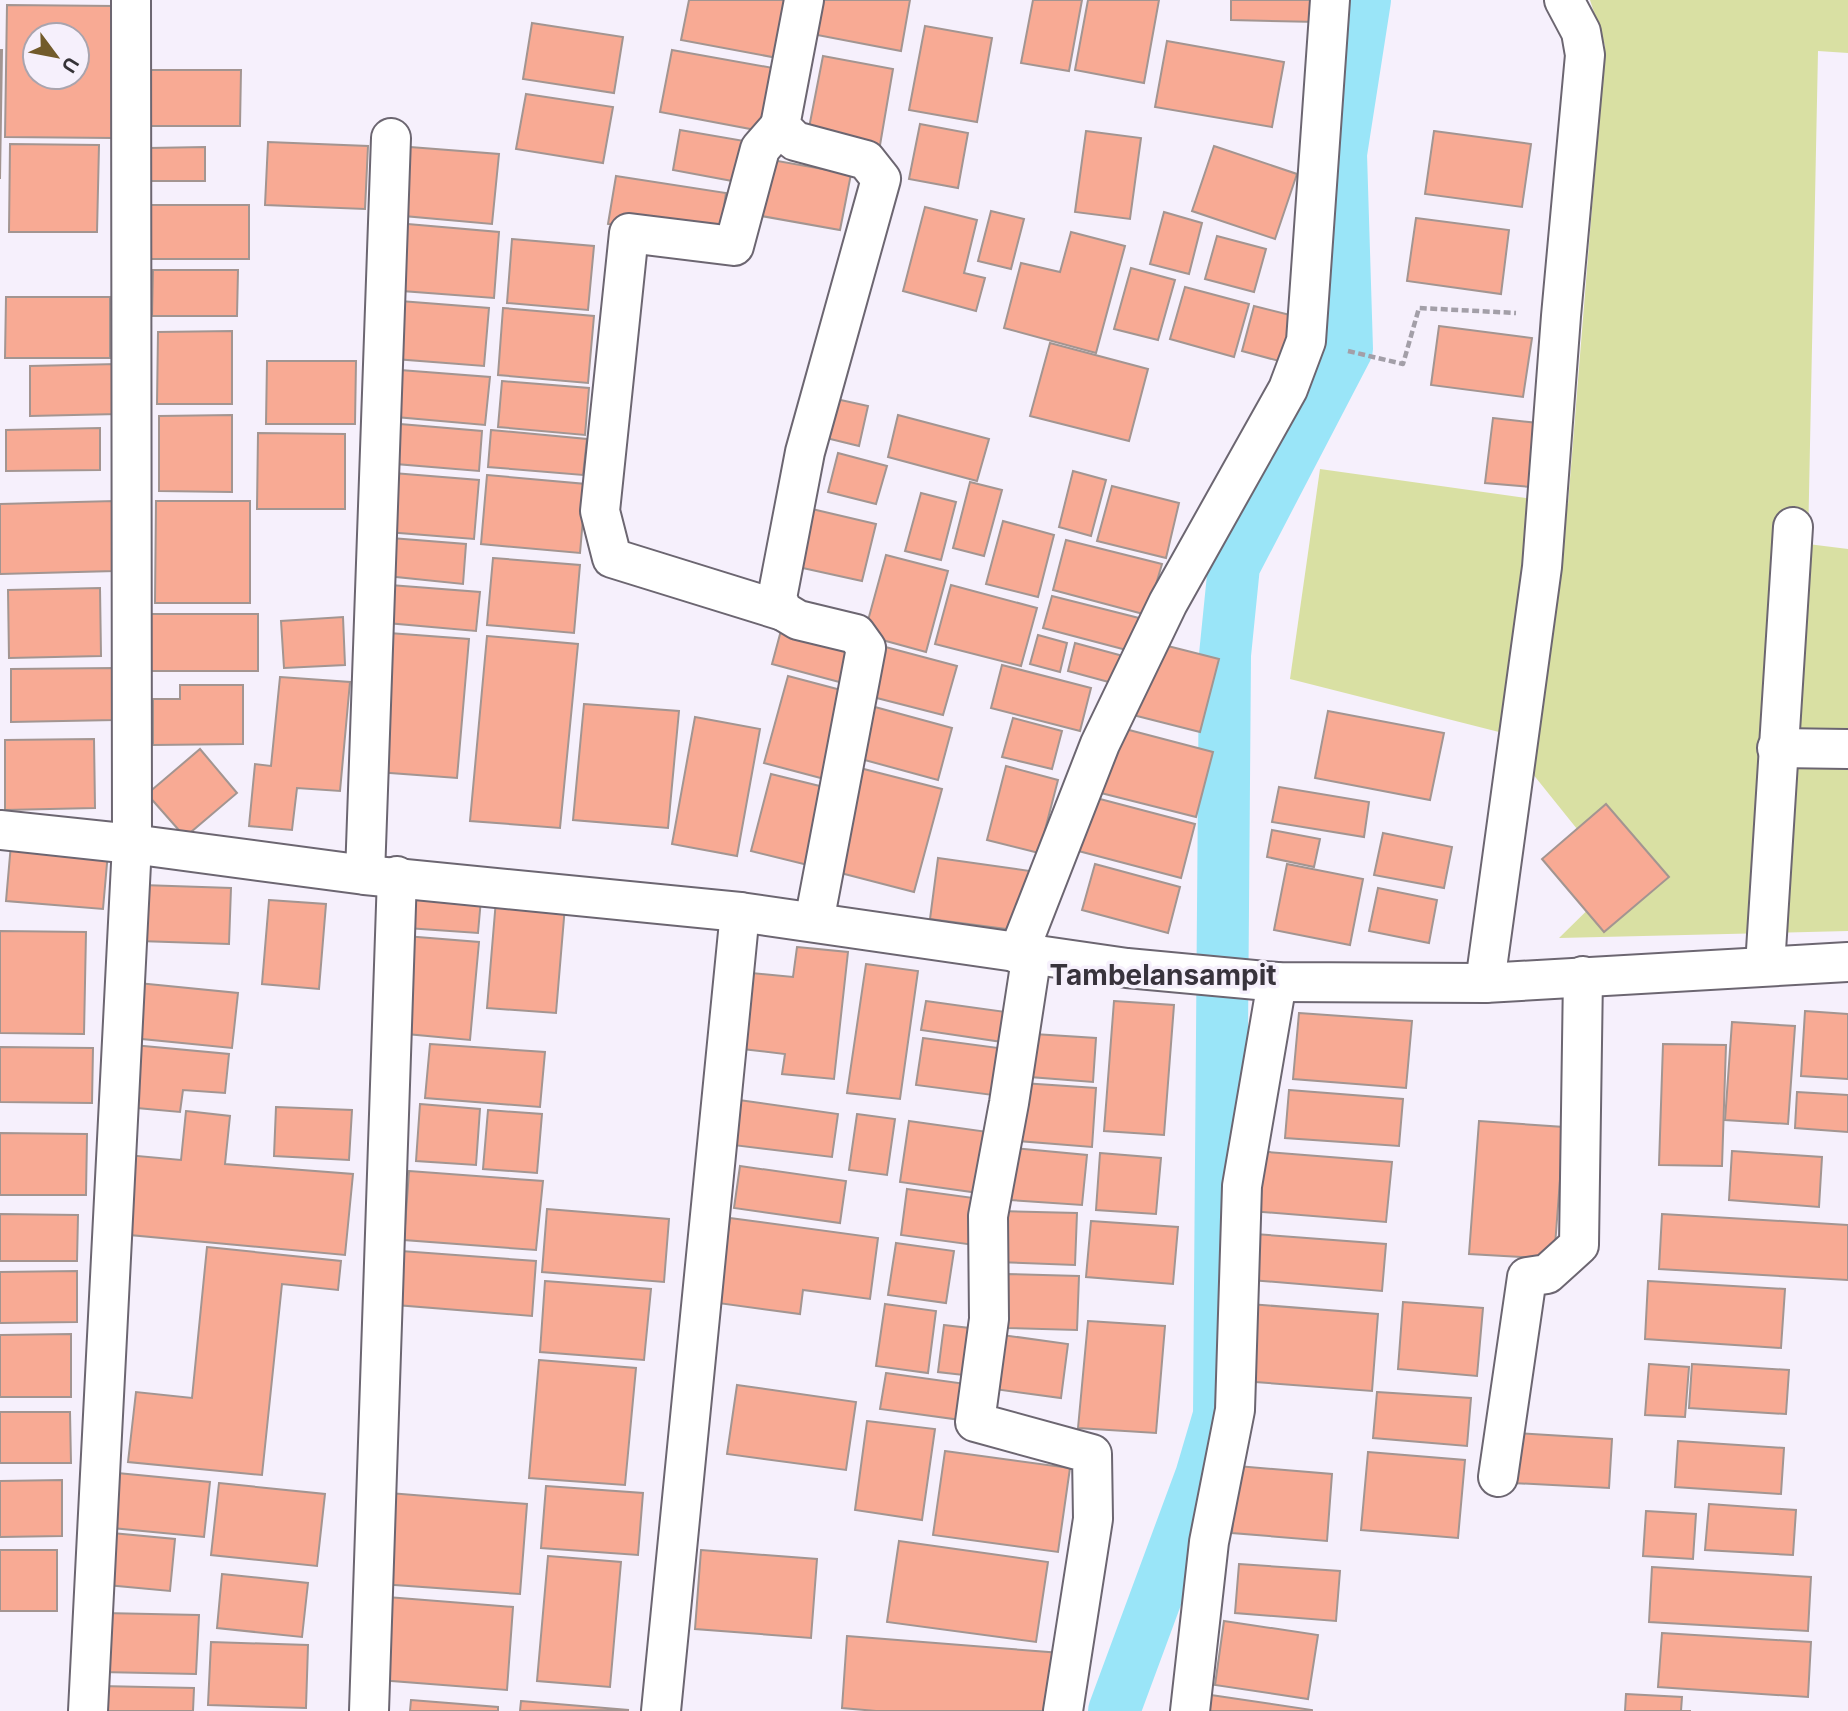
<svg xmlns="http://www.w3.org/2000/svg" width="1848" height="1711" viewBox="0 0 1848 1711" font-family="Inter,sans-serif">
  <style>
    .green { fill: #d9e0a3 }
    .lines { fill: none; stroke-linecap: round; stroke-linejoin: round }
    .canal { stroke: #9ae5f8; stroke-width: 52 }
    .building { fill: #f8aa94; stroke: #a39591; stroke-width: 2; fill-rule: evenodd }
    .minor-casing { stroke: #6c6671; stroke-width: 42 }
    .path { stroke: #a39fa8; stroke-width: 4.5; stroke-dasharray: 7 3.5; stroke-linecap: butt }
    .minor { stroke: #fff; stroke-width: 38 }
    .labels { text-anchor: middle; stroke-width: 7; stroke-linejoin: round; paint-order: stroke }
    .quarter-label { font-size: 28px; font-weight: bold; fill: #38333c; stroke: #f6f0fc }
  </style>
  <rect width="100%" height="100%" fill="#f6f0fc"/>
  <path class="green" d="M1590,0H1848V53L1818,51L1808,544L1848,549V931L1559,938L1618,880L1499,732L1290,679L1320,469L1568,504L1605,46Z"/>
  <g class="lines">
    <path class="canal" d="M1114,1711L1201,1476L1219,1415L1225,655L1234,566L1347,349L1341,154L1365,0"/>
  </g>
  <g class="building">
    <path d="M689,0H790L788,60L681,40Z"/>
    <path d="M818,0H910L901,51L812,34Z"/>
    <path d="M1033,0H1082L1069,71L1021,63Z"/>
    <path d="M1088,0H1159L1144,83L1075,70Z"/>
    <path d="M1231,0H1319L1318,22L1231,20Z"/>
    <path d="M7,5L115,6L113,138L5,137ZM35,35H77V77H35Z"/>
    <path d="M532,23L623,37L614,93L523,79Z"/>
    <path d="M925,26L992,38L977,122L909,110Z"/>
    <path d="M1167,41L1284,62L1272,127L1155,107Z"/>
    <path d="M0,50H2L0,179Z"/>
    <path d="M672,50L773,68L761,131L660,112Z"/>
    <path d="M823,56L893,69L879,151L807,138Z"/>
    <path d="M151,70H241L240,126H151Z"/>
    <path d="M526,94L613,107L603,163L516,149Z"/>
    <path d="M920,124L968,133L958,188L909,179Z"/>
    <path d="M680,130L750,142L743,183L673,170Z"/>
    <path d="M1086,131L1141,138L1130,219L1075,212Z"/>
    <path d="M1434,131L1531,144L1522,207L1425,194Z"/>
    <path d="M268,142L368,146L365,209L265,205Z"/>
    <path d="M10,144L99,145L97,232H9Z"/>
    <path d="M1214,146L1297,174L1275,239L1192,211Z"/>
    <path d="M205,147V181H149V148Z"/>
    <path d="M410,147L499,154L492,224L404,216Z"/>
    <path d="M761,158L851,174L840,230L750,214Z"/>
    <path d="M616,176L726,193L719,241L608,224Z"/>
    <rect x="147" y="205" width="102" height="54"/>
    <path d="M925,207L977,220L964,273L985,278L976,311L903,291Z"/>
    <path d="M991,211L1024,219L1011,269L978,261Z"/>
    <path d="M1164,212L1202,223L1189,274L1150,264Z"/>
    <path d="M1416,218L1509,230L1501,294L1407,281Z"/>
    <path d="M396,223L499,232L494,298L389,290Z"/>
    <path d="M1071,232L1125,246L1096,353L1004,328L1021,263L1060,272Z"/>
    <path d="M1217,236L1266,249L1254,292L1205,279Z"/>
    <path d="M512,239L594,246L588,310L507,303Z"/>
    <path d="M1131,268L1175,280L1158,340L1114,329Z"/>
    <path d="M153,270H238L237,316H152Z"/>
    <path d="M1185,287L1249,304L1234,357L1170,339Z"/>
    <path d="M6,297H110V358H5Z"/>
    <path d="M400,301L489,308L484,366L395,359Z"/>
    <path d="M1254,306L1302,318L1290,364L1242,351Z"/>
    <path d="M503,308L594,316L588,383L498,375Z"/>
    <path d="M1439,326L1532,338L1523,397L1431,385Z"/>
    <path d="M232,331V404H157L158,332Z"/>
    <path d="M1050,343L1148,369L1129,441L1030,416Z"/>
    <path d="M267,361H356L355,424H266Z"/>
    <path d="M117,364L118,414L30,416V366Z"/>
    <path d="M400,370L490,377L485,425L396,417Z"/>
    <path d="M502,381L589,388L585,435L498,427Z"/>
    <path d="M827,397L868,406L859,446L818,436Z"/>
    <path d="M232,415V492L159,491V416Z"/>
    <path d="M898,415L989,439L977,481L888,457Z"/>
    <path d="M1493,418L1538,423L1531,487L1485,483Z"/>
    <path d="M400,424L482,431L479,471L396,464Z"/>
    <path d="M100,428V470L6,471V430Z"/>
    <path d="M491,430L587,439L583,475L488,467Z"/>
    <path d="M258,433L345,434V509H257Z"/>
    <path d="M838,453L887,466L876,504L828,492Z"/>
    <path d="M1073,471L1106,480L1091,536L1059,527Z"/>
    <path d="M393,473L479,480L474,539L387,532Z"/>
    <path d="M487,475L586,484L580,553L481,544Z"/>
    <path d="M970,482L1002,490L984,556L953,548Z"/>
    <path d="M1112,486L1179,503L1166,558L1097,541Z"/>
    <path d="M921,493L956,502L941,560L905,551Z"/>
    <path d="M114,501L115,571L0,574V504Z"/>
    <path d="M156,501H250V603H155Z"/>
    <path d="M812,509L876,524L862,581L798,567Z"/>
    <path d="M1003,521L1054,535L1038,597L986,584Z"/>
    <path d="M391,538L466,544L463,584L387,576Z"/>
    <path d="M1066,540L1162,564L1147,615L1053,590Z"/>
    <path d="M886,555L948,571L926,652L864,635Z"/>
    <path d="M493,558L580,565L574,633L487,625Z"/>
    <path d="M390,585L480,592L476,631L387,623Z"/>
    <path d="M951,585L1037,608L1021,666L935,644Z"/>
    <path d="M100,588L101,656L9,658L8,590Z"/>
    <path d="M1052,596L1143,619L1134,652L1043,628Z"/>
    <rect x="151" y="614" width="107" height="57"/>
    <path d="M343,617L345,665L284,668L281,621Z"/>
    <path d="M783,623L854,642L843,683L772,664Z"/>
    <path d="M389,633L469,639L457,778L377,772Z"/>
    <path d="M1038,635L1067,643L1060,672L1030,664Z"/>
    <path d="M487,636L578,644L560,828L470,821Z"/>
    <path d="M1152,642L1219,659L1200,732L1133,715Z"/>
    <path d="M1075,643L1123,656L1116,684L1068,671Z"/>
    <path d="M878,645L957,666L943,715L865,695Z"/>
    <path d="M1002,665L1091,688L1080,731L991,708Z"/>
    <path d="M114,668L115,720L11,722V669Z"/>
    <path d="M788,676L856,694L832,781L764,763Z"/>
    <path d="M280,677L350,682L340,791L297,788L292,830L249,826L255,764L271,766Z"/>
    <path d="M180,685H243V744L153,745V699H180Z"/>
    <path d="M584,704L679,711L668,828L573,820Z"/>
    <path d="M864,704L952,728L938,780L850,756Z"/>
    <path d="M1328,711L1444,733L1430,800L1315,778Z"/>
    <path d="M695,717L760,729L737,856L672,844Z"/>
    <path d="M1013,718L1062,731L1052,769L1002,757Z"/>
    <path d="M1110,725L1213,752L1196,817L1093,791Z"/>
    <path d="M94,739L95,808L5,810V740Z"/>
    <path d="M200,749L237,793L185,837L147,794Z"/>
    <path d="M1006,766L1058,780L1039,853L987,840Z"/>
    <path d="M856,767L942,789L914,892L829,870Z"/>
    <path d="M771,774L832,789L812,866L751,851Z"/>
    <path d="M1279,787L1369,802L1364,837L1272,822Z"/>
    <path d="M1081,794L1195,824L1181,878L1067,848Z"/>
    <path d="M1606,804L1669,877L1604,932L1542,859Z"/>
    <path d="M1272,830L1320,839L1314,867L1267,857Z"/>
    <path d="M1383,833L1452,847L1444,888L1374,875Z"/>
    <path d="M11,844L108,852L103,909L6,901Z"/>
    <path d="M938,858L1030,871L1021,931L930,919Z"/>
    <path d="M1095,864L1180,887L1168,933L1082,910Z"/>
    <path d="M1287,864L1363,879L1350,945L1274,930Z"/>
    <path d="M142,885L231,888L229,944L139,941Z"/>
    <path d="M1378,888L1437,900L1429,943L1369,931Z"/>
    <path d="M410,894L481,899L478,933L407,928Z"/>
    <path d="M269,900L326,904L319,989L262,984Z"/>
    <path d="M496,900L565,906L556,1013L487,1008Z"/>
    <path d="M0,931L86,932L84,1034L0,1033Z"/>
    <path d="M405,936L479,942L470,1040L396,1033Z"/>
    <path d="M797,947L848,952L834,1079L782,1074L785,1054L734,1048L742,972L793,977Z"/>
    <path d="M866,964L918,971L900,1099L847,1093Z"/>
    <path d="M138,983L238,993L232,1048L132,1038Z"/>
    <path d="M926,1001L1013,1013L1009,1043L921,1030Z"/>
    <path d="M1114,1001L1174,1005L1164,1135L1104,1131Z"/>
    <path d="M1805,1011L1848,1014V1079L1801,1076Z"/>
    <path d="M1299,1013L1412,1021L1406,1088L1293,1079Z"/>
    <path d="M1732,1022L1795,1026L1788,1124L1725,1120Z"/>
    <path d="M1034,1034L1096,1038L1093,1082L1030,1077Z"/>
    <path d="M923,1038L1006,1049L1000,1096L916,1085Z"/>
    <path d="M430,1044L545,1052L540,1107L425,1098Z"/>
    <path d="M1663,1044L1726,1045L1722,1166L1659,1165Z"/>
    <path d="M133,1045L229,1054L225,1093L183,1090L180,1112L126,1107Z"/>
    <path d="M0,1047L93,1048L92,1103L0,1102Z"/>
    <path d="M1022,1083L1096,1088L1092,1147L1018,1141Z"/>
    <path d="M1289,1090L1403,1099L1399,1146L1285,1138Z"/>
    <path d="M1797,1092L1848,1095V1132L1795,1128Z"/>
    <path d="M739,1100L838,1114L832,1157L733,1145Z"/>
    <path d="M420,1104L480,1109L476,1165L416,1161Z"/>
    <path d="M276,1107L352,1110L349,1160L274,1156Z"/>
    <path d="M488,1110L542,1114L537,1173L483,1169Z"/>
    <path d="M186,1111L230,1116L225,1164L353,1174L345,1255L119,1234L127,1155L181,1160Z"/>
    <path d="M857,1114L895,1119L887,1175L849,1170Z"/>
    <path d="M909,1121L995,1133L986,1194L900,1182Z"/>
    <path d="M1479,1121L1564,1127L1554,1259L1469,1254Z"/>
    <path d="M0,1133L87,1134L86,1195H0Z"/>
    <path d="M1014,1148L1087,1155L1082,1205L1010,1200Z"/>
    <path d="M1256,1151L1392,1162L1386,1222L1251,1211Z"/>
    <path d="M1732,1151L1822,1157L1819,1207L1729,1200Z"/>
    <path d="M1100,1153L1161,1158L1156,1214L1096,1210Z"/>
    <path d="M740,1166L846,1181L840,1223L734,1208Z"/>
    <path d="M409,1171L543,1181L536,1250L404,1240Z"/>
    <path d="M907,1189L981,1199L974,1245L901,1235Z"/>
    <path d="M547,1209L669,1219L664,1282L542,1272Z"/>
    <path d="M998,1211L1077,1213L1075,1265L996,1262Z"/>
    <path d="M0,1214L78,1215L77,1261H0Z"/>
    <path d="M1662,1214L1848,1225V1280L1659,1269Z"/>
    <path d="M730,1218L878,1238L870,1299L803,1290L800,1314L718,1303Z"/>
    <path d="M1091,1221L1178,1227L1173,1284L1086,1277Z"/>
    <path d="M1255,1234L1386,1244L1382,1291L1251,1280Z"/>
    <path d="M896,1243L954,1251L946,1303L888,1295Z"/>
    <path d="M207,1247L341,1261L338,1290L282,1284L262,1475L128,1462L136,1392L192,1398Z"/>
    <path d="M401,1251L536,1261L532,1316L396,1305Z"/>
    <path d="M77,1271V1322L0,1323V1272Z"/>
    <path d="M1006,1274L1079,1276L1077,1330L1005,1328Z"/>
    <path d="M545,1281L651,1289L644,1360L540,1352Z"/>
    <path d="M1648,1281L1785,1289L1781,1348L1645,1339Z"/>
    <path d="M1403,1302L1483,1308L1477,1376L1398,1369Z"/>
    <path d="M885,1304L936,1311L928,1373L876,1366Z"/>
    <path d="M1249,1304L1378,1314L1372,1391L1242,1381Z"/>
    <path d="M1088,1321L1165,1326L1156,1433L1078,1428Z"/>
    <path d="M944,1325L978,1329L972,1376L938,1372Z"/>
    <path d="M71,1334V1397H0V1335Z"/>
    <path d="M995,1334L1068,1344L1061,1398L987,1388Z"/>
    <path d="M539,1360L636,1368L625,1485L529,1478Z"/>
    <path d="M1649,1364L1689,1367L1685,1417L1645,1415Z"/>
    <path d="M1692,1364L1789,1370L1786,1414L1689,1408Z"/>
    <path d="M886,1373L966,1384L961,1420L880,1409Z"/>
    <path d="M737,1385L856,1402L846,1470L727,1454Z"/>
    <path d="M1377,1392L1471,1398L1467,1446L1373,1438Z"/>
    <path d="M0,1412H70L71,1463H0Z"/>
    <path d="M867,1421L935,1429L922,1520L855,1510Z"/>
    <path d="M1517,1433L1612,1439L1609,1488L1513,1483Z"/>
    <path d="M1678,1441L1784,1448L1781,1494L1675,1487Z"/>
    <path d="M945,1451L1070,1468L1058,1552L933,1535Z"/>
    <path d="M1368,1452L1465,1460L1458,1538L1361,1530Z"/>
    <path d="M1237,1466L1332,1474L1327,1541L1232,1533Z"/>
    <path d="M107,1472L210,1482L204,1537L102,1527Z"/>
    <path d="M62,1480V1536L0,1537V1481Z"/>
    <path d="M219,1483L325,1494L317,1566L211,1555Z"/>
    <path d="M546,1486L643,1493L638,1555L541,1548Z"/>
    <path d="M389,1493L527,1504L520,1594L381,1584Z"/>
    <path d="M1709,1504L1796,1510L1793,1555L1705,1550Z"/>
    <path d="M1646,1511L1696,1514L1693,1559L1643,1556Z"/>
    <path d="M112,1533L175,1539L170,1591L107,1585Z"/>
    <path d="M899,1541L1048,1562L1036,1642L887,1622Z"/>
    <rect x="0" y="1550" width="57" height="61"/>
    <path d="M701,1550L817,1559L811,1638L695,1629Z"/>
    <path d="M548,1556L621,1562L610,1687L537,1681Z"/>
    <path d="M1239,1564L1340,1571L1336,1621L1235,1613Z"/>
    <path d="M1652,1567L1811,1577L1808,1631L1649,1622Z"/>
    <path d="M222,1574L308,1583L302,1637L217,1628Z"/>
    <path d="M387,1597L513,1607L507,1690L379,1680Z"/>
    <path d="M103,1613L199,1615L196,1674L101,1672Z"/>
    <path d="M1224,1621L1318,1635L1308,1699L1215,1685Z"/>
    <path d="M1662,1633L1811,1642L1808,1697L1658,1687Z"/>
    <path d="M847,1636L1061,1653L1057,1711H876L842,1708Z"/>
    <path d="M211,1642L308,1645L306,1708L208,1705Z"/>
    <path d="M100,1686L194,1688L193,1711H99Z"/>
    <path d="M1626,1694L1682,1697L1681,1711H1691H1625Z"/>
    <path d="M1211,1695L1312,1710V1711H1208Z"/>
    <path d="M411,1700L498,1707V1711H410Z"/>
    <path d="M521,1701L629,1710L520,1711Z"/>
  </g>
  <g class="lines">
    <g class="minor-casing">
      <g id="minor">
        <path d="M804,0L780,126L795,141L866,160L881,179L805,452L777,598L783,611L798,620L856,634L866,648L814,922"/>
        <path d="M780,126L760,149L734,246L629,233L600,511L612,558L783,611"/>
        <path d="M1777,748L1848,749"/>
        <path d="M0,830L132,844L365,875L740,912L1127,968L1277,982L1485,983L1848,962"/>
        <path d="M365,875L391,138"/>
        <path d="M1032,953L1009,1103L988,1216L989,1319L975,1422L1092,1454L1093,1519L1063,1711"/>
        <path d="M1018,954L1100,744L1168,603L1288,389L1306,341L1330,0"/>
        <path d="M1765,966L1793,527"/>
        <path d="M1485,983L1542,567L1561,316L1585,55L1581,32L1564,0"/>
        <path d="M1498,1477L1527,1277L1547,1274L1579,1245L1583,976"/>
        <path d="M88,1711L132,844L131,0"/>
        <path d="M369,1711L397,876"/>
        <path d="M661,1711L740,912"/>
        <path d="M1190,1711L1209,1542L1235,1410L1242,1186L1277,982"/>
      </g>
    </g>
    <path class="path" d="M1348,351L1403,364L1419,308L1516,313"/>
    <use href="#minor" class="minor"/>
  </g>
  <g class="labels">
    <g class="quarter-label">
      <text x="1163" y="985">Tambelansampit</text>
    </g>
  </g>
  <g transform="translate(56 56) rotate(122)"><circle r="33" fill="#f6f0fc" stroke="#a9a4ae" stroke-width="2"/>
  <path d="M0-5L12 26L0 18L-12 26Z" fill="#725b2b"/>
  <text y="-10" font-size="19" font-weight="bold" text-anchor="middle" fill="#363338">U</text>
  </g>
</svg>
